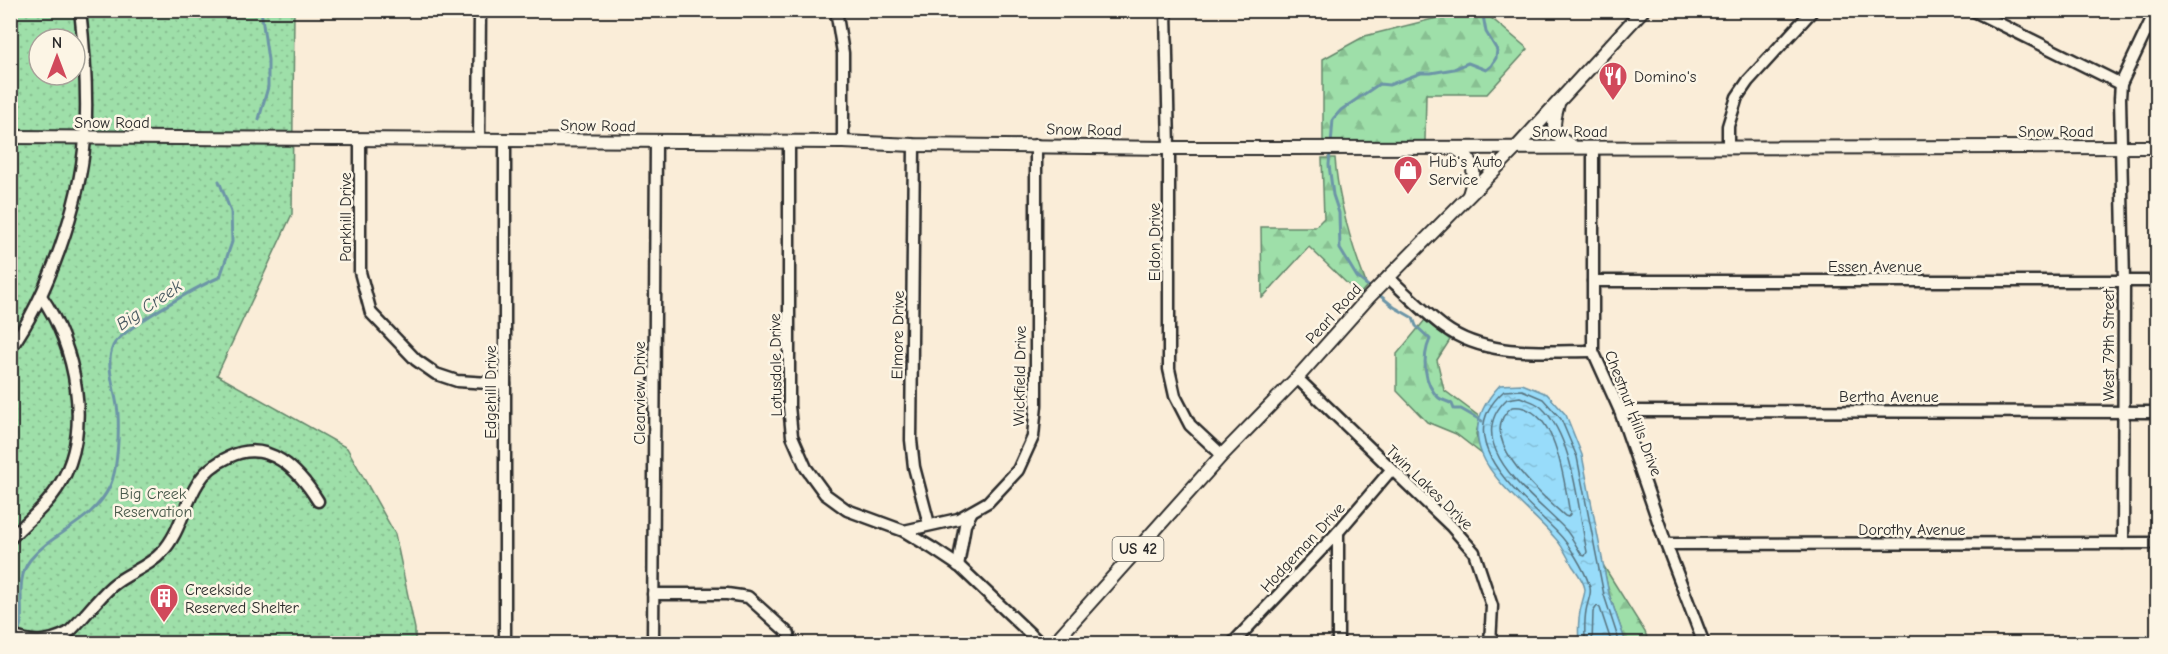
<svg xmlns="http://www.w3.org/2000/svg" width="2168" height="654" viewBox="0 0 2168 654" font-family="'Comic Neue',sans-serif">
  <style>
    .forest { fill: url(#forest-firs); stroke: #64856a; stroke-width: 1.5 }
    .park { fill: url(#park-dots); stroke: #64856a; stroke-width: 1.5; fill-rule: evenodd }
    .water { fill: url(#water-ripples); stroke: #6c95a7; stroke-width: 1.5 }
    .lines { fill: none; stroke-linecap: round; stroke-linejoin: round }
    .shore { stroke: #57727e; stroke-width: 1.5 }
    .stream { stroke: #6c95a7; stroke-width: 3 }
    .minor-casing { stroke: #2b2b2b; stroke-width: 15 }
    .major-casing { stroke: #2b2b2b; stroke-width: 16 }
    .minor { stroke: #fcf5e5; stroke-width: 10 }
    .major { stroke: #fcf5e5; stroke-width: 12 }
    .labels { text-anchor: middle; stroke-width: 5; stroke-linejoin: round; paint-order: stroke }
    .shield { fill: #fcf5e5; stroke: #6a6863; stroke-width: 1.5 }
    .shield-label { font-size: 15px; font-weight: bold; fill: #2b2b2b }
    .poi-label { font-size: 16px; fill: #2b2b2b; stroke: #fcf5e5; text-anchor: start }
    .street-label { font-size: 16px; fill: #2b2b2b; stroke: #fcf5e5 }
    .park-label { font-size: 16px; fill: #48584a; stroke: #fcf5e5 }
    .water-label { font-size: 18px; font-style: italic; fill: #46575f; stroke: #fcf5e5 }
  </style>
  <defs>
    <pattern id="forest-firs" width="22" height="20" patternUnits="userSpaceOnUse" patternTransform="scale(1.5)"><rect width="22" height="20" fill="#9edfa9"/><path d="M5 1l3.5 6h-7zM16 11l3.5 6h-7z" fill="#88c092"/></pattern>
    <pattern id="park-dots" width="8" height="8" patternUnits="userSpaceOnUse" patternTransform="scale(1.5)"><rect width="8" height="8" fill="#9edfa9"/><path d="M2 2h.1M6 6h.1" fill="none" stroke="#88c092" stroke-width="1.8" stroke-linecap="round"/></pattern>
    <pattern id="water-ripples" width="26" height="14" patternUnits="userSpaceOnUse" patternTransform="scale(1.5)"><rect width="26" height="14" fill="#98dcfa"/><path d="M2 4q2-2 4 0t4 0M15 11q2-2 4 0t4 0" fill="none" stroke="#83bdd6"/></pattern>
  </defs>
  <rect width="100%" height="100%" fill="#faedd8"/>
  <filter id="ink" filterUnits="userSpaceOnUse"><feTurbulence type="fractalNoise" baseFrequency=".0167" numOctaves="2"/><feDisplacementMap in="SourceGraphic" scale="12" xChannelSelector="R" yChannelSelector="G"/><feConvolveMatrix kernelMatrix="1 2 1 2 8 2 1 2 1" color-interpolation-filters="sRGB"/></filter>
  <g filter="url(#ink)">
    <g class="forest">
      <path d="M1436,10L1483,11L1528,49L1487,94H1426L1425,142H1323V59L1365,36L1437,18Z"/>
      <path d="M1322,158H1335C1338,202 1351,244 1367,286L1359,295L1309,247L1262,298L1261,227H1315L1324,218Z"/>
      <path d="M1425,320L1450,340L1437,360L1444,390L1480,417L1476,434L1482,454L1456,434L1427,422L1397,391V354Z"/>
      <path d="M1603,565L1645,632L1649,643H1626L1609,594Z"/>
    </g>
    <path class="park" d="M10,11H294L292,214L217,375L347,448L395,534L415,629V643H11ZM39,39H75V75H39Z"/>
    <path class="water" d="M1522,384L1547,394L1566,415L1582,455L1609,594L1626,643H1579C1578,631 1578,619 1581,607C1582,602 1585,594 1585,589C1584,581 1576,571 1572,565C1567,556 1562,545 1555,538C1516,493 1439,450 1500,385Z"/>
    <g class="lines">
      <g class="shore">
        <path d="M1520,397C1527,400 1536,402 1541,407C1574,437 1578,510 1587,552L1585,556L1582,555C1576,546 1571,535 1564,528C1535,498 1459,444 1507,399Z"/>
        <path d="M1512,407C1557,403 1564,482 1570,514L1568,517L1565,516C1544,497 1472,437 1512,407Z"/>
        <path d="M1585,644C1585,633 1584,622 1586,611C1587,602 1593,593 1589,584C1584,569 1569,544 1558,533C1525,498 1446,442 1504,391L1522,390L1543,399L1561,419L1577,457L1604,595L1620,644"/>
        <path d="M1592,644L1593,612L1597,606L1600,608L1612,644"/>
      </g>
      <g class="stream">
        <path d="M259,119L268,87V60L261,10"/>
        <path d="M1331,145L1333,119L1341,110L1379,84L1389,85L1421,73H1431L1454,69L1468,63L1486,70L1491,66L1496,58L1497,50L1486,32L1482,10"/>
        <path d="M1330,151L1329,165L1333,195L1339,213L1340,249L1357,277L1373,290"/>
        <path d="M1378,294L1394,307L1413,318L1416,326L1430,339C1422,357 1423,384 1439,398C1443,401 1448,401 1452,404L1454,409H1461L1482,421"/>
        <path d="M15,644C17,636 20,629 21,622C23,601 16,578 30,560C53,531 92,524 110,486C118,469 119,433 118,414C117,393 104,367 113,346C122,328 199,286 220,277L232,242L231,212L219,181"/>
      </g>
      <g class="minor-casing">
        <g id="minor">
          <path d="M836,10L843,53V142"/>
          <path d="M1166,10L1169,148V369L1175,396L1190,425L1222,455"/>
          <path d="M1972,10L2121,84"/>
          <path d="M360,140V272L371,313L416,360L436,374L457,381L505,384"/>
          <path d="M479,140L480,10"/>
          <path d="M505,140V644"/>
          <path d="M789,142V406L792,436L806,468L825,494L847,510L904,531L932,548L959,566L1041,644"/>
          <path d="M914,145L911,440L914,467L929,524"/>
          <path d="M1593,147V351L1620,411L1666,544L1704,644"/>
          <path d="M1728,147V126L1737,97L1748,81L1813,10"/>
          <path d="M1388,277C1406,294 1424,312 1444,327C1486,358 1544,351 1593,351"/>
          <path d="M1593,281H2158"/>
          <path d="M10,349C48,296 80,204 85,139C88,96 85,53 80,10"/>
          <path d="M1297,378L1451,526L1474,552L1492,606L1490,644"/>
          <path d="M1620,411L2158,412"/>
          <path d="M904,531L958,519L988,502L1018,470L1033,437L1036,405V145"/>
          <path d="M1338,532V644"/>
          <path d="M10,539C27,521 48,505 60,484C93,431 76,345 41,296"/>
          <path d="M2123,543L2124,282L2120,98L2121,84L2156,10"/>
          <path d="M1666,544L2158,543"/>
          <path d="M958,566L965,525L971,513"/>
          <path d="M653,594H727L748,597L789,634"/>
          <path d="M10,635C31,644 48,643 68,633C84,618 96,600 112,586C127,573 149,567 162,552C180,533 184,505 198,483C205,471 216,463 229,457C268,438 299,470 318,501"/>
          <path d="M653,644L656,142"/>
          <path d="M1232,644L1338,532L1391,470"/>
        </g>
      </g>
      <g class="major-casing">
        <g id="major">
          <path d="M1558,104C1552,126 1550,134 1572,146"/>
          <path d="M10,137L843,142L914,145L1169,148L2158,147"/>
          <path d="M1455,148C1477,161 1476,173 1469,195"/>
          <path d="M1053,644L1222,455L1297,378L1369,297L1516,148L1643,10"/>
        </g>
      </g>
      <use href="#minor" class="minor"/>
      <use href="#major" class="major"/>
    </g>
  </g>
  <defs>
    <g id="restaurant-pin" transform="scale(1.5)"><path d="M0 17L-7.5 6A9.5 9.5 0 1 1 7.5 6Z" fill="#d1495b" stroke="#fcf5e5"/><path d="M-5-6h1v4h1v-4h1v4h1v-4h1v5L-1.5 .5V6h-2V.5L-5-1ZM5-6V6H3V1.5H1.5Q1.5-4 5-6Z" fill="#fff"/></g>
    <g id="shop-pin" transform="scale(1.5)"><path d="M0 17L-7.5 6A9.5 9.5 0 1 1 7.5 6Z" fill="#d1495b" stroke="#fcf5e5"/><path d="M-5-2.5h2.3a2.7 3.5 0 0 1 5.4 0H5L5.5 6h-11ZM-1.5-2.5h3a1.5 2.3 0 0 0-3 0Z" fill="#fff"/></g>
    <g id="building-pin" transform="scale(1.5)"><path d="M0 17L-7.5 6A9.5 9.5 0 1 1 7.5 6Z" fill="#d1495b" stroke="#fcf5e5"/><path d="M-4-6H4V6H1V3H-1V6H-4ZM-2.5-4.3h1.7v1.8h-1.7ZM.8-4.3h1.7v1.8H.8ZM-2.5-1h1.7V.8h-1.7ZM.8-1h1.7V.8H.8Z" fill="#fff"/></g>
  </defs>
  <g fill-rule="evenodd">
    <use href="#restaurant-pin" x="1613" y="76"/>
    <use href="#shop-pin" x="1408" y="170"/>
    <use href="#building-pin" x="164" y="598"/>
  </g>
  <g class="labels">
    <rect class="shield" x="1112.5" y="537" width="51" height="24" rx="4.5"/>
    <g class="shield-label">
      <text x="1138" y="554">US 42</text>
    </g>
    <g class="poi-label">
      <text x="1634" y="82">Domino's</text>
      <text x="1429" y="167">Hub's Auto<tspan x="1429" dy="18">Service</tspan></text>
      <text x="185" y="595">Creekside<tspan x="185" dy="18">Reserved Shelter</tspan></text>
    </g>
    <g class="street-label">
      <text x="112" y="128">Snow Road</text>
      <text transform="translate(598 125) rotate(1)" y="6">Snow Road</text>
      <text transform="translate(1084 129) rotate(1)" y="6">Snow Road</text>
      <text x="1570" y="137">Snow Road</text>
      <text x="2056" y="137">Snow Road</text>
      <text transform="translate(345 217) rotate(-90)" y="6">Parkhill Drive</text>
      <text transform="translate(1154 242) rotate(-90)" y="6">Eldon Drive</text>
      <text x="1875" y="272">Essen Avenue</text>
      <text transform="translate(1333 313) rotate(-48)" y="6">Pearl Road</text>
      <text transform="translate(897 335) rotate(-89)" y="6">Elmore Drive</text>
      <text transform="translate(2108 345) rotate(-90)" y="6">West 79th Street</text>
      <text transform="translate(775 365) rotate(-91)" y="6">Lotusdale Drive</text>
      <text transform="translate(1019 376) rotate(-89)" y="6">Wickfield Drive</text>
      <text transform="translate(490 392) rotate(-90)" y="6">Edgehill Drive</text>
      <text transform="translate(639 393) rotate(-90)" y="6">Clearview Drive</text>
      <text x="1889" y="402">Bertha Avenue</text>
      <text transform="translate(1634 413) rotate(69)" y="6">Chestnut Hills Drive</text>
      <text transform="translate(1430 487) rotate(44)" y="6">Twin Lakes Drive</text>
      <text x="1912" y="535">Dorothy Avenue</text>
      <text transform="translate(1302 547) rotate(-47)" y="6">Hodgeman Drive</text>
    </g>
    <g class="park-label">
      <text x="153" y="499">Big Creek<tspan x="153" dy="18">Reservation</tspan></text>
    </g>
    <g class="water-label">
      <text transform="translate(149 305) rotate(-34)" y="6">Big Creek</text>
    </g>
  </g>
  <rect width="2168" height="654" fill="none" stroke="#fcf5e5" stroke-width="36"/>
  <rect x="18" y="18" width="2132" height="618" fill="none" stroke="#2b2b2b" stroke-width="2" filter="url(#ink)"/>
  <g transform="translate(57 57)"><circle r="28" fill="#fcf5e5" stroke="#a8a49b" stroke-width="1.5"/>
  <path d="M0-4.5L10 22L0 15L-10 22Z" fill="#d1495b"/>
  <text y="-9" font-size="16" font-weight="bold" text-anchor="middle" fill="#2b2b2b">N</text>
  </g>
</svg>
